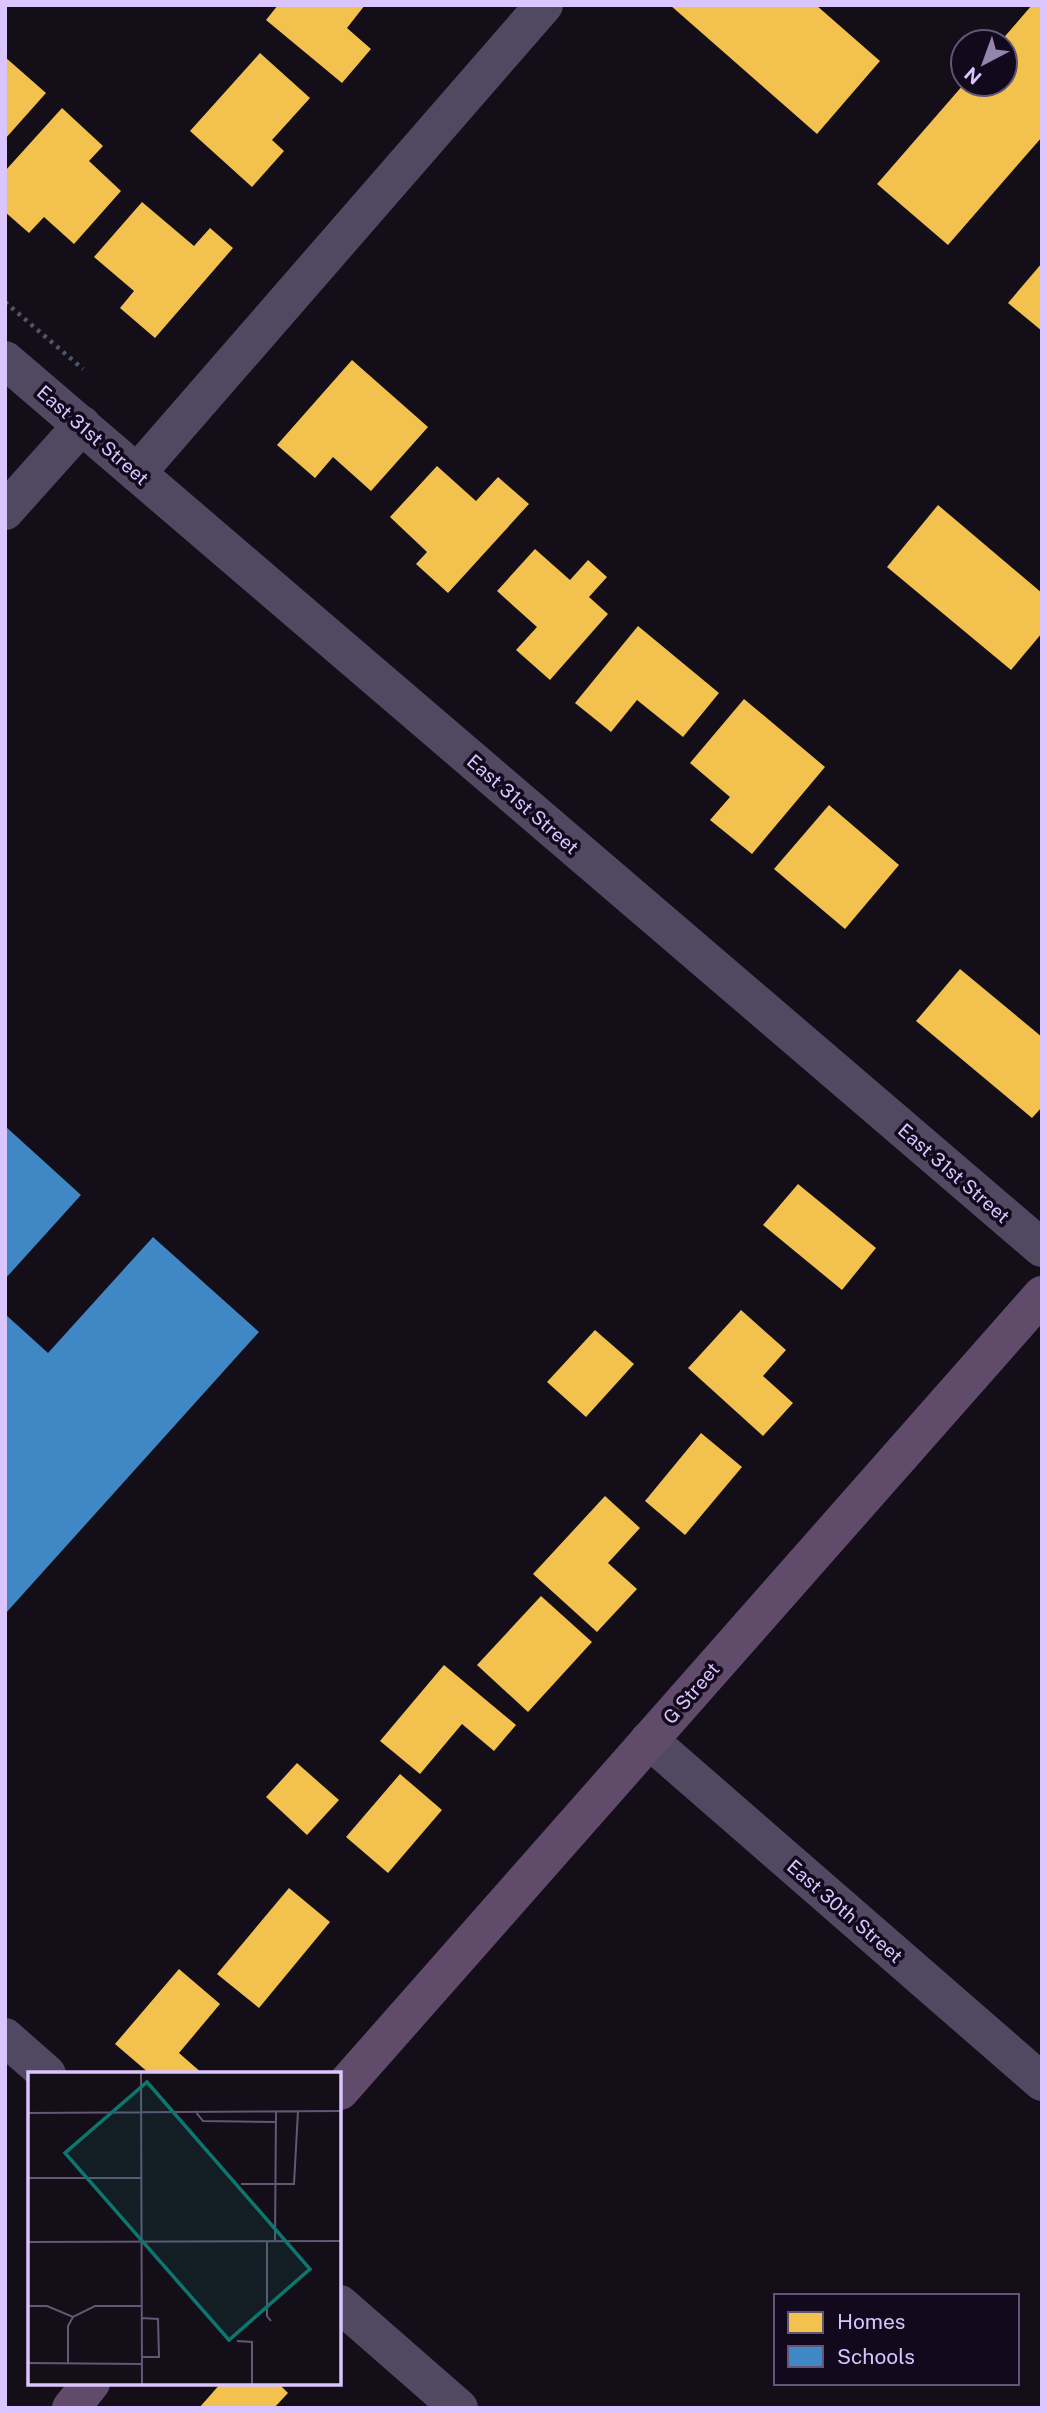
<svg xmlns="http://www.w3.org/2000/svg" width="1047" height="2413" viewBox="0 0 1047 2413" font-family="'Public Sans',sans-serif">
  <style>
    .homes { fill: #f2c14e }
    .schools { fill: #3f88c5 }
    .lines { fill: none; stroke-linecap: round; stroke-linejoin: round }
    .path { stroke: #4d5567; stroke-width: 4.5; stroke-dasharray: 3.5 5; stroke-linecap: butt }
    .minor { stroke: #504961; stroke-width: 38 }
    .major { stroke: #604b6b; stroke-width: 38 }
    .labels { text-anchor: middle; stroke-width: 7; stroke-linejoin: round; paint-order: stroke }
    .street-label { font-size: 19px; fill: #dbc5ff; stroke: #120a1c }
    .inset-road { fill: none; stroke: #635774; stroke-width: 2 }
    .view { fill: #0f766e; fill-opacity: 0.15; stroke: #0f766e; stroke-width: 3.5 }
    .inset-edge { fill: none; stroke: #dbc5ff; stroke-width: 3.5 }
  </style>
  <rect width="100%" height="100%" fill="#130e18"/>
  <g class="homes">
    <path d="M278,5H365L347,28L371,49L342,83L266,20Z"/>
    <path d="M670,5H816L880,61L817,134Z"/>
    <path d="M1032,5H1042V137L948,245L877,184L964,84H1005V42H1000Z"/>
    <path d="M260,53L310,98L272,140L284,151L252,187L190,131Z"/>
    <path d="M5,57L46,93L5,139Z"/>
    <path d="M62,108L103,146L89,161L121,191L74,244L44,217L29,233L5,212V171Z"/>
    <path d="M142,202L194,246L210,228L233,248L155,338L120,308L134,291L94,257Z"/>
    <path d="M1042,263V331L1008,303Z"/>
    <path d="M352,360L428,427L371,491L333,457L315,478L277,445Z"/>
    <path d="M437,466L476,501L498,477L529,504L448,593L416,564L427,552L390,517Z"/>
    <path d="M938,505L1042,593V633L1011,670L887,567Z"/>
    <path d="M535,549L570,580L588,560L607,577L589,597L608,614L550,680L516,650L537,627L497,591Z"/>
    <path d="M638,626L719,693L683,737L637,700L611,732L575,703Z"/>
    <path d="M744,699L825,767L752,854L710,820L730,797L690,763Z"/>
    <path d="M829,805L899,865L845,929L774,869Z"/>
    <path d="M960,969L1042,1037V1107L1032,1118L916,1021Z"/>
    <path d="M798,1184L876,1248L842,1290L763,1225Z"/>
    <path d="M741,1310L786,1350L763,1376L793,1403L763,1436L688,1368Z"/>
    <path d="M595,1330L634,1364L586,1417L547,1382Z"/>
    <path d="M701,1433L742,1467L685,1535L645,1501Z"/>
    <path d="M605,1496L640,1528L608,1563L637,1589L597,1632L533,1574Z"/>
    <path d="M541,1596L592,1642L528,1712L477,1665Z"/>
    <path d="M444,1665L516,1725L494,1751L462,1724L420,1774L380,1741Z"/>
    <path d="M297,1763L339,1800L307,1835L266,1797Z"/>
    <path d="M400,1774L442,1810L388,1873L346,1837Z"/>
    <path d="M289,1888L330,1922L259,2008L217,1974Z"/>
    <path d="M179,1969L220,2004L179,2053L203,2074H150L115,2044Z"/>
    <path d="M221,2383H278L288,2393L274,2408H199Z"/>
  </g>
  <g class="schools">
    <path d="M5,1126L81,1195L5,1279Z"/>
    <path d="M153,1237L259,1332L5,1614V1314L48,1353Z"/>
  </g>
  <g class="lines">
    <path class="path" d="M5,302L83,369"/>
    <g class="minor">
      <path d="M5,360L1042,1248"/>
      <path d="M137,473L544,5"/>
      <path d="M5,511L82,425"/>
      <path d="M649,1740L1042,2082"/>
      <path d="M5,2037L47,2074"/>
      <path d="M340,2304L459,2408"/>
    </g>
    <g class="major">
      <path d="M340,2091L1042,1295"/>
      <path d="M71,2408L91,2383"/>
    </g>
  </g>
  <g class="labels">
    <g class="street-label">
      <text transform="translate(93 435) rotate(41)" y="7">East 31st Street</text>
      <text transform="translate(523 804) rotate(41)" y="7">East 31st Street</text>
      <text transform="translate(954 1173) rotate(41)" y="7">East 31st Street</text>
      <text transform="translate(691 1693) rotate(-49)" y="7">G Street</text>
      <text transform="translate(845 1911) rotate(41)" y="7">East 30th Street</text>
    </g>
  </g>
  <g transform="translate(28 2072)">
    <rect width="313" height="313" fill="#130e18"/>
    <path class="inset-road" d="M113,0L114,313M167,39L175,49L248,50M0,41L314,39M0,106H114M213,112H266L270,39M0,170L314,169M239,170V244L243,249M247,170L248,39M0,234H19L45,245L67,234H114M114,246L130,247L131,285H114M209,269L224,270V313M0,291L114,292M40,291V254L45,245"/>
    <path class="view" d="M119,10L282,197L201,268L37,81Z"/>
    <rect width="313" height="313" class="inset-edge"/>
  </g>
  <rect width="1047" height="2413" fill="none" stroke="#dbc5ff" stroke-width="14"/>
  <rect x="774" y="2294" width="245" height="91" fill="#120a1c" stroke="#625577" stroke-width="2"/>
  <rect x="788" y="2312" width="35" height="21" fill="#f2c14e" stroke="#625577" stroke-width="2"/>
  <text x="837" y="2329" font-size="21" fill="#dbc5ff">Homes</text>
  <rect x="788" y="2346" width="35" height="21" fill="#3f88c5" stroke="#625577" stroke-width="2"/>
  <text x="837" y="2364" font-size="21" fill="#dbc5ff">Schools</text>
  <g transform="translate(984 63) rotate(221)"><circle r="33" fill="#120a1c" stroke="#625577" stroke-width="2"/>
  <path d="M0-5L12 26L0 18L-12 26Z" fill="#9585ae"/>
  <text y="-10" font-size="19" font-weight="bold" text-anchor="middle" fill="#dbc5ff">N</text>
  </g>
</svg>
